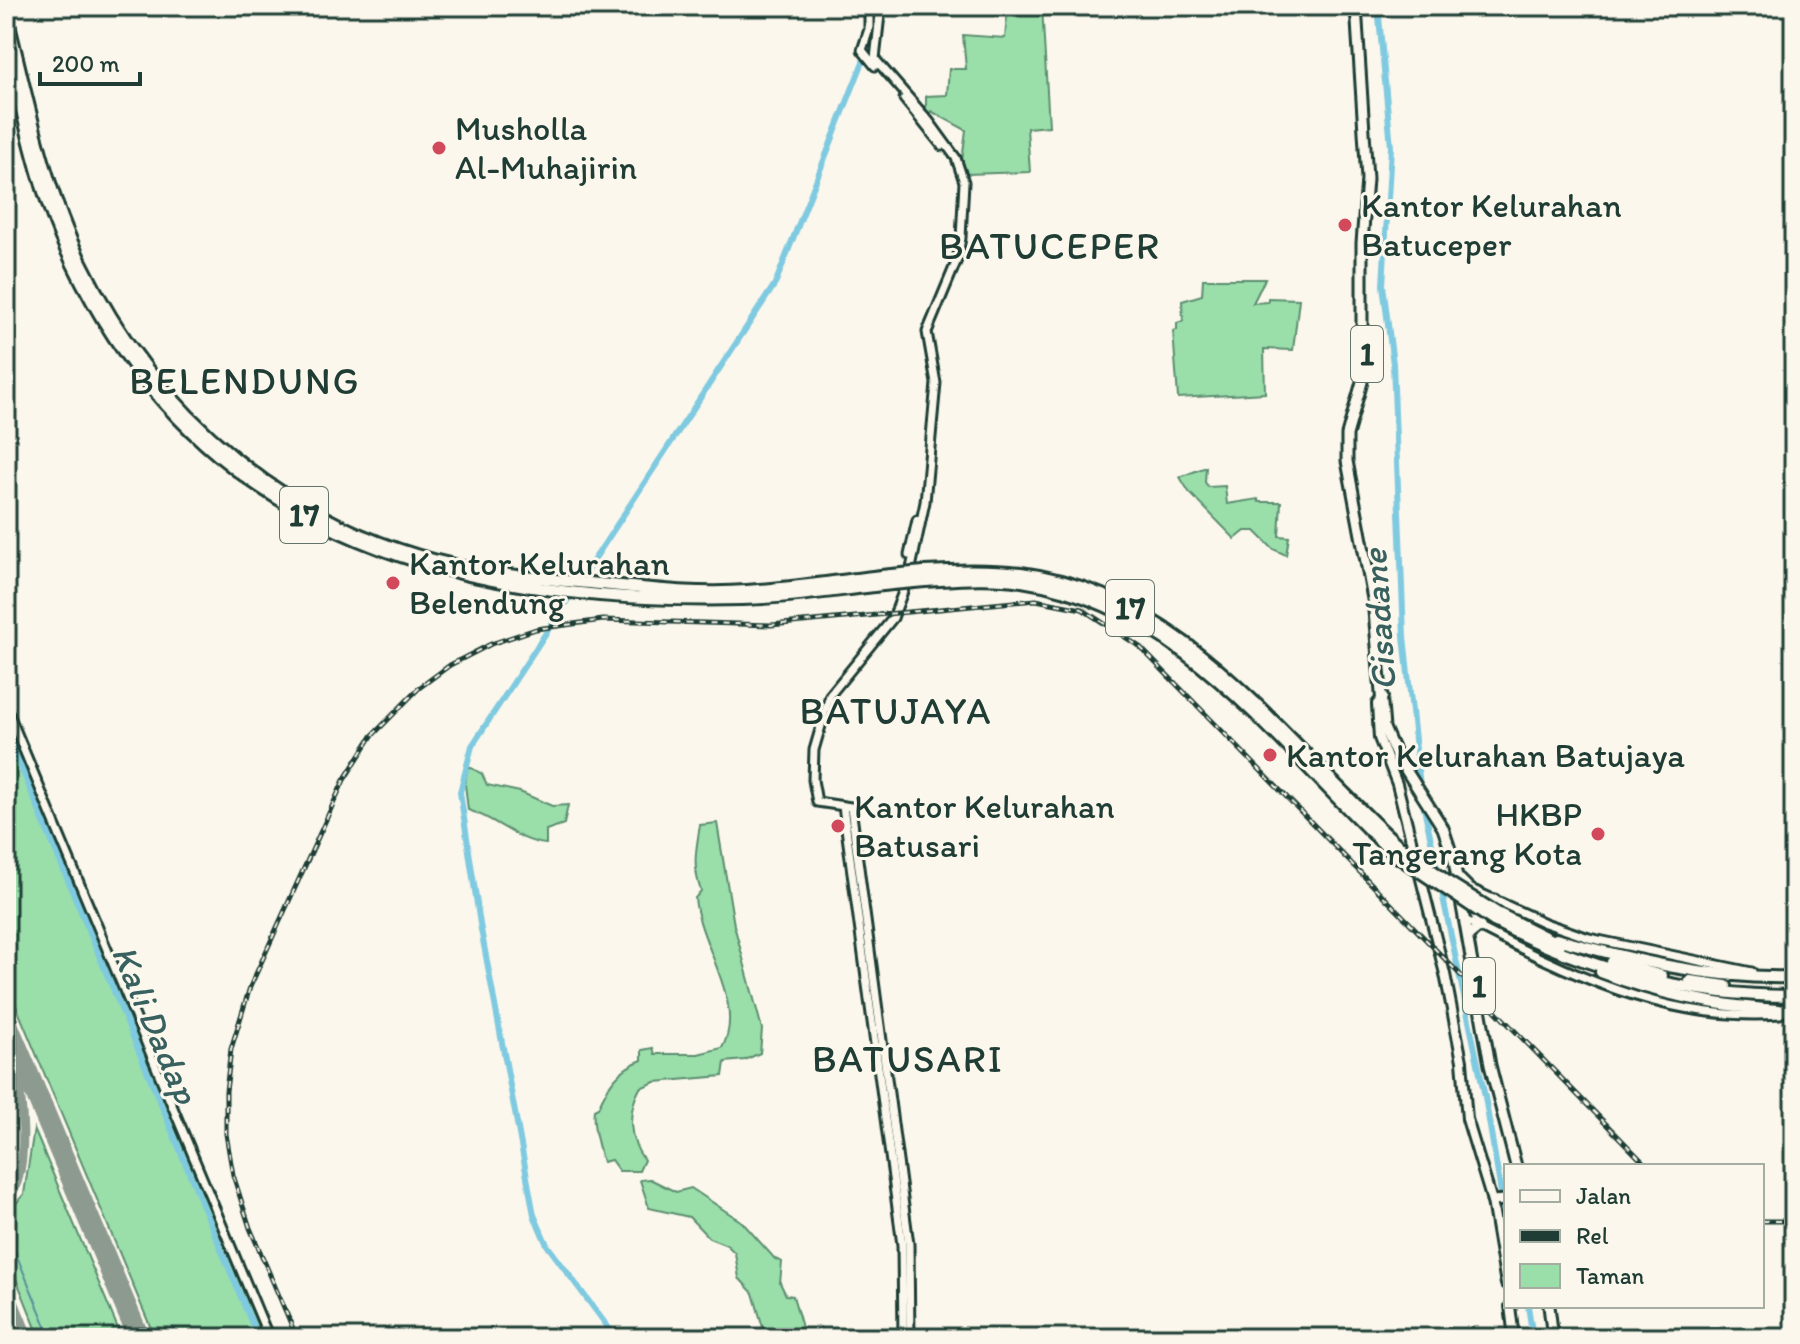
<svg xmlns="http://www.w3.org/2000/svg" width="1800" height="1344" viewBox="0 0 1800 1344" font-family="Itim,sans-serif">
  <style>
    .green { fill: #9adeaa; stroke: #5c8e6f; stroke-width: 2 }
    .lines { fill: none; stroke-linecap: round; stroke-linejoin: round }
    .stream { stroke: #59929b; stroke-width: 2 }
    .river { stroke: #7fcae0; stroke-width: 6 }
    .taxiway { stroke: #8d9a90; stroke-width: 9 }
    .runway { stroke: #8d9a90; stroke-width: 22 }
    .secondary-casing { stroke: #1f3d34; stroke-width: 13 }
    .primary-casing { stroke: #1f3d34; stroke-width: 14 }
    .trunk-casing { stroke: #1f3d34; stroke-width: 15 }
    .motorway-casing { stroke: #1f3d34; stroke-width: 16 }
    .secondary { stroke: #fbf7ec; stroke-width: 7 }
    .primary { stroke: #fbf7ec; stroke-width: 8 }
    .trunk { stroke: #fbf7ec; stroke-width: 9 }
    .motorway { stroke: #fbf7ec; stroke-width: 10 }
    .rail-casing { stroke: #1f3d34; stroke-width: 5 }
    .rail { stroke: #fbf7ec; stroke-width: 2; stroke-dasharray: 6; stroke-linecap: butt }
    .motorway-bridge-casing { stroke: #1f3d34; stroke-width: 16; stroke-linecap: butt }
    .motorway-bridge { stroke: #fbf7ec; stroke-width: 10 }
    .poi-dot { fill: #d1495b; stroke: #fbf7ec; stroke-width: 3 }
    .labels { text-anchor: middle; stroke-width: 6; stroke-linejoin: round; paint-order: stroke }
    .shield { fill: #fbf7ec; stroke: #61756b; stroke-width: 2 }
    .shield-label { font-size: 32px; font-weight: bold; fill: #1f3d34 }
    .poi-label { font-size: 34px; fill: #1f3d34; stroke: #fbf7ec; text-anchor: start }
    .water-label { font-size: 36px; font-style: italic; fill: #37605f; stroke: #fbf7ec }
    .quarter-label { font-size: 38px; letter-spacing: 2px; fill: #1f3d34; stroke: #fbf7ec }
  </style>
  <rect width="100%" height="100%" fill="#fbf7ec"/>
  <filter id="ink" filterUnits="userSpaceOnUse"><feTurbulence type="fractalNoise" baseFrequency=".0125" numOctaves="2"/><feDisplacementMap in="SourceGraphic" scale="16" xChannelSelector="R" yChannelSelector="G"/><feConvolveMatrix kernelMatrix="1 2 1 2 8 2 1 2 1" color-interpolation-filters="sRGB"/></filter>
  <g filter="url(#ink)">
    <g class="green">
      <path d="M1008,6H1042L1049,126L1027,128L1030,172L967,174L962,161L966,130L931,111L928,115L922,108L926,105V96L947,95L949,69H966L963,35L1005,38Z"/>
      <path d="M1203,279H1265L1253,303L1268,302V298L1299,299L1293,350L1264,349L1265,393L1178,398L1173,331L1177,330V323L1183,321L1182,301L1202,295Z"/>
      <path d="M1206,467L1205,482L1208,487L1225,486L1227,504L1258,499L1259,502H1281L1279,536L1289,537L1286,555L1273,549L1255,531H1245L1235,539L1189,492L1180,477Z"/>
      <path d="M6,719L263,1338H155L6,982Z"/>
      <path d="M468,766L482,774L487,785L520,792L552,806L568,805L564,824L546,830V844C518,842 496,818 468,810L465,784Z"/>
      <path d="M717,823L734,925L762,1029L760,1053L745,1060L725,1062L723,1076L655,1082L640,1088C627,1112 628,1138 644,1160L639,1171H619L611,1160L603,1162C598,1146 592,1124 594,1110L598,1108C608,1085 618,1069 642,1060V1050L653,1048L655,1054H698L722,1048C747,1004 699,945 695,898L701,891C692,866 696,850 700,825Z"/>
      <path d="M34,1129L122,1338H40L6,1254V1215L24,1194Z"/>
      <path d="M650,1179L676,1192L691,1188L742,1222L775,1259L782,1262L780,1283L786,1295L793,1296L805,1338H766L753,1293L739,1278L735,1253L727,1245L709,1238L689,1217L649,1208L640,1180Z"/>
    </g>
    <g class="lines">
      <g class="stream">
        <path d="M6,1230L51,1338"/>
        <path d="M6,1326L11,1338"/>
      </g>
      <g class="river">
        <path d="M1378,6L1391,147L1383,285L1393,364L1404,636L1420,787"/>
        <path d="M580,581L775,284L868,49L876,22L875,6"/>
        <path d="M574,590L472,746L460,792L480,924L534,1215L547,1245L616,1338"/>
        <path d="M6,731L258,1338"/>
        <path d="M1422,798L1438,873"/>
        <path d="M1441,888L1485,1097L1506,1222"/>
        <path d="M1528,1306L1533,1338"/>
      </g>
      <g class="taxiway">
        <path d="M6,1201C37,1173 18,1059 6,1022"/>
        <path d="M6,1282L29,1338"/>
      </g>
      <path class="runway" d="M6,1022L139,1338"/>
      <g class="secondary-casing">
        <g id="secondary">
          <path d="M869,6V29L862,50L875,66"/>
          <path d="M881,6L875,59L929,121L956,158L964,182L961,238L957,260L927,332L936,383L925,502L910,573L893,618L830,695L814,750L813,780L817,802L851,807L909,1244L910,1338"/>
          <path d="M904,99L942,146"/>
          <path d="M909,555L917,520"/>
          <path d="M6,707L269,1338"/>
          <path d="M843,806L902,1245L903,1338"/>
          <path d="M1461,879L1471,889L1545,923L1589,938L1752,972"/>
          <path d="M1467,921C1565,972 1666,1023 1780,1014"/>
          <path d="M1480,926L1475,916L1480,904L1495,899"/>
        </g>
      </g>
      <g class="primary-casing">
        <g id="primary">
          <path d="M1383,697L1377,704L1379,738L1397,784L1445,974L1462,1061L1467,1119L1492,1201L1506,1284"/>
          <path d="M1510,1306L1514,1338"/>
        </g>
      </g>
      <g class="trunk-casing">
        <g id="trunk">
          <path d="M1356,6L1367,179L1362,243V382L1347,435V461L1373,599L1384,728L1395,753L1443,828L1454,861L1490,1065L1516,1166"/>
          <path d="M1469,935L1480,926"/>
          <path d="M1492,1201L1506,1200"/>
          <path d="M1549,1306L1553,1338"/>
        </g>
      </g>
      <g class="motorway-casing">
        <g id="motorway">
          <path d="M6,13C27,96 43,184 81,262C154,414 291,530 458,566C501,576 546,579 590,583C642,588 695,595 747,591C795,588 843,580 891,575"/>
          <path d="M6,46C23,110 35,177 61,238C187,531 446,606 742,599C792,598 843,589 892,584"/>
          <path d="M924,572C956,570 988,569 1021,573C1186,594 1283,742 1398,845"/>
          <path d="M925,581C957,579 990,576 1022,581C1184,605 1282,750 1394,854"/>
          <path d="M1497,913L1559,944"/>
          <path d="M1494,921C1587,970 1689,996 1794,996"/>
          <path d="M1556,939C1634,960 1708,979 1790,977"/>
          <path d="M1612,962L1662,976"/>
          <path d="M1601,972C1663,996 1728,1008 1794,1011"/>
          <path d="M1690,981L1726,986"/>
        </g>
      </g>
      <use href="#secondary" class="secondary"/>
      <use href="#primary" class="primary"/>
      <use href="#trunk" class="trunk"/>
      <use href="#motorway" class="motorway"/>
      <g class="rail-casing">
        <g id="rail">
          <path d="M1762,1221H1794"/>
          <path d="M297,1338L250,1228L233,1175L226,1134V1091L231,1049L250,987L344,780L372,736L419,688L450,665L491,644L536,629L603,620L771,625L1036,600L1082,609L1140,647L1647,1166"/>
        </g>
      </g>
      <use href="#rail" class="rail"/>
      <g class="motorway-bridge-casing">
        <g id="motorway-bridge">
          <path d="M891,575L924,572"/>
          <path d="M892,584L925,581"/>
          <path d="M1398,845L1449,883L1497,913"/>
          <path d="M1394,854L1494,921"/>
        </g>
      </g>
      <use href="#motorway-bridge" class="motorway-bridge"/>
    </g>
  </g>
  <g class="poi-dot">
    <circle cx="439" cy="148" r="8"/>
    <circle cx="1345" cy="225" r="8"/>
    <circle cx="393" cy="583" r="8"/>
    <circle cx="1270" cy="755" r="8"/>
    <circle cx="838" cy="826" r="8"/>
    <circle cx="1598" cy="834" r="8"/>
  </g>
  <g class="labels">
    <g class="shield">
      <rect x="1351" y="326" width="32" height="56" rx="6"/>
      <rect x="280" y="487" width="48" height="56" rx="6"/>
      <rect x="1106" y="580" width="48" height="56" rx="6"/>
      <rect x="1463" y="958" width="32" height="56" rx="6"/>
    </g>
    <g class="shield-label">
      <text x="1367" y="365">1</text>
      <text x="304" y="526">17</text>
      <text x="1130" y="619">17</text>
      <text x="1479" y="997">1</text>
    </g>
    <g class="poi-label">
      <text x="455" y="140">Musholla<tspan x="455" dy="39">Al-Muhajirin</tspan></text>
      <text x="1361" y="217">Kantor Kelurahan<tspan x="1361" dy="39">Batuceper</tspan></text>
      <text x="409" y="575">Kantor Kelurahan<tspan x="409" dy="39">Belendung</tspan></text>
      <text x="1286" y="767">Kantor Kelurahan Batujaya</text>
      <text x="854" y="818">Kantor Kelurahan<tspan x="854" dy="39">Batusari</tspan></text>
      <text x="1582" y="826" text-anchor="end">HKBP<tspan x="1582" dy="39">Tangerang Kota</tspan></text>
    </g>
    <g class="water-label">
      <text transform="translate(1378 620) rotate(-94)" y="13">Cisadane</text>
      <text transform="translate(156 1024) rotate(67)" y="13">Kali Dadap</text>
    </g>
    <g class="quarter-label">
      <text x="1050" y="259">BATUCEPER</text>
      <text x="245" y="394">BELENDUNG</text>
      <text x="896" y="724">BATUJAYA</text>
      <text x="908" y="1072">BATUSARI</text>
    </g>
  </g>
  <rect width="1800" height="1344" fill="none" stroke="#fbf7ec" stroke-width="32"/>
  <rect x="16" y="16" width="1768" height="1312" fill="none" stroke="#1f3d34" stroke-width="3" filter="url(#ink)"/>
  <rect x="1504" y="1164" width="260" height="144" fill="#fbf7ec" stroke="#a3ada2" stroke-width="2"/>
  <rect x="1520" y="1190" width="40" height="12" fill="#fbf7ec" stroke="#a3ada2" stroke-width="2"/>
  <text x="1576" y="1204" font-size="24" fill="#1f3d34">Jalan</text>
  <rect x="1520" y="1230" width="40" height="12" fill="#1f3d34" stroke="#a3ada2" stroke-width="2"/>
  <text x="1576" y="1244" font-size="24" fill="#1f3d34">Rel</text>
  <rect x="1520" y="1264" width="40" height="24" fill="#9adeaa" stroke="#a3ada2" stroke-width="2"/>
  <text x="1576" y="1284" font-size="24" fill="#1f3d34">Taman</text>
  <path d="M40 72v12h100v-12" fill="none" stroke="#1f3d34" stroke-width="4"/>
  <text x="52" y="72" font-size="24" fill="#1f3d34" stroke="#fbf7ec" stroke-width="6" paint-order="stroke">200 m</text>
</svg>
